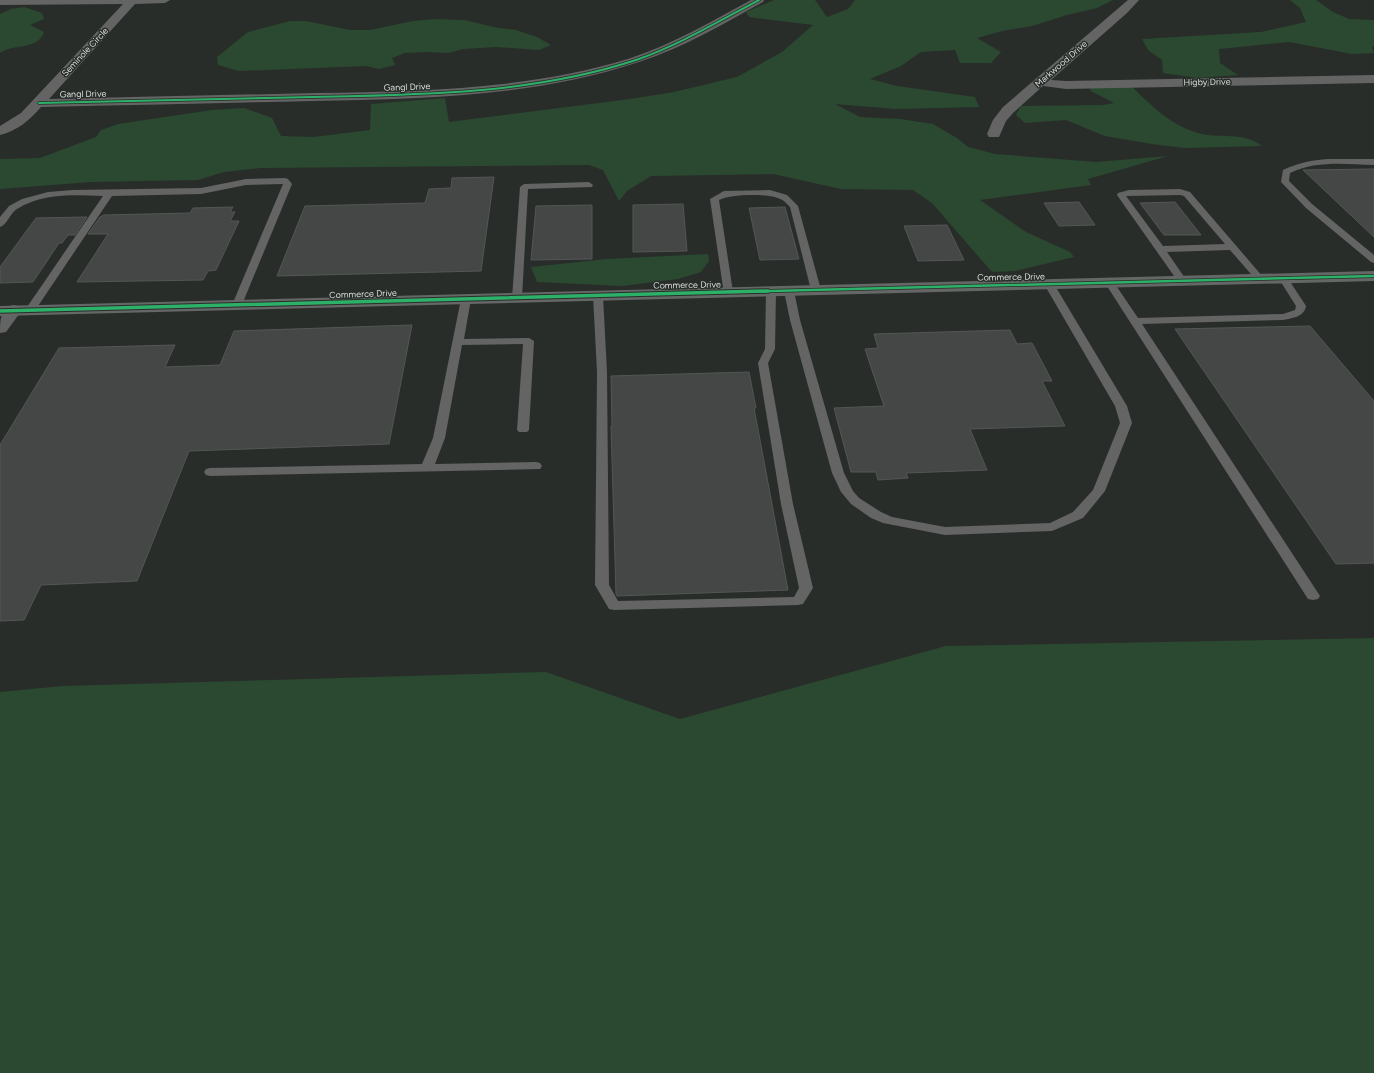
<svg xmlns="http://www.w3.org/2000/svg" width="1374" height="1073" viewBox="0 0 1374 1073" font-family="Figtree,sans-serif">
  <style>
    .green { fill: #2a4930 }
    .building { fill: #454747; stroke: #545656 }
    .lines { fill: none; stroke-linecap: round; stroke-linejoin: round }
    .lane { fill: #636463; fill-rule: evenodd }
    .street { fill: #636463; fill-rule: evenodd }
    .secondary { fill: #646766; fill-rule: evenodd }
    .cycleway-far2-casing { stroke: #282e29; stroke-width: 3.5 }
    .cycleway-far1-casing { stroke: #282e29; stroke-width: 4 }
    .cycleway-casing { stroke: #282e29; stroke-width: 5.5 }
    .cycleway-far2 { stroke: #2db169; stroke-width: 2 }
    .cycleway-far1 { stroke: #2db169; stroke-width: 2.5 }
    .cycleway { stroke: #2db169; stroke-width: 3.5 }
    .labels { text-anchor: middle; stroke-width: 3; stroke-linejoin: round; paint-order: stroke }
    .far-street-label { font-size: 9px; fill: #dbdedb; stroke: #282e29 }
  </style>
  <rect width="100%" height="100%" fill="#292d2a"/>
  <g class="green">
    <path d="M774,0H815L827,17L848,9L855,0H1113L1097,8L1067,15L1032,26L1002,31L977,38L1001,52L991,63H960L955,50L921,52L901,66L870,79L897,86L975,97L979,107L896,109L835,104L860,117L900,119L933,124L957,138L968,147L995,154L1096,162L1168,156L1088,179L1091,185L980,200L1026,232L1070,252L1074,257L1015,271L992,272L932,203L913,190L841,189L773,174L651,176L627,191L619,201L603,170L589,165L260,168L224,172L198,180L91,182L0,189V159L40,158L96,137L101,130L118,124L212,110L244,108L272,118L281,136L313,137L370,130L371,104L445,98L449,122L630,99L674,92L737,77L782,52L813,25L749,17L746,12Z"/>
    <path d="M1290,0H1316L1333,12L1349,19L1374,20V46L1372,47L1374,53L1352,54L1289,42L1219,49L1220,63L1238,75L1198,78L1163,73L1162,60L1148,50L1142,39L1261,32L1306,22L1300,8Z"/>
    <path d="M24,7L42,13L44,19L30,25L44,32C37,51 14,43 0,53V14L11,9Z"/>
    <path d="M435,19L464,20L498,28L516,30L537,37L551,45L539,50L496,47L463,49L448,53L427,52L405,53L392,58L395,65L379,69L366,66L239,71L218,65L217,57L248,32L290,21H306L350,30H370L413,21Z"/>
    <path d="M1089,86H1131C1151,105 1170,125 1198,133C1219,139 1243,131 1262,146L1185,148L1152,144L1105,136L1066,120L1025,123L1016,115L1021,106L1104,105L1114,103L1091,91Z"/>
    <path d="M708,254L709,261L701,272L678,279L622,286L537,282L531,267L607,259Z"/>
    <path d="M1374,638V1073H0V692L63,686L546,672L680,719L946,646Z"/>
  </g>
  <g class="building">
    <path d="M1374,169V237L1303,170Z"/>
    <path d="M494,177L481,271L277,276L305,206L425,203L429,189L451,188L452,178Z"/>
    <path d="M1079,202L1095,225L1059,226L1044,203Z"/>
    <path d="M1175,202L1201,235H1164L1140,203Z"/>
    <path d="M683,204L687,251L633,252V205Z"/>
    <path d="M592,205V259L531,260L536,206Z"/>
    <path d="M233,207L230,212H235L230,221H239L216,270L208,271L203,280L77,282L108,234H88L100,217L104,215L190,213L193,208Z"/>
    <path d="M785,207L799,259L760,260L749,208Z"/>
    <path d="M87,217L75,235H68L62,243H59L33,282L0,283V267L36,218Z"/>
    <path d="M947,225L964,260L918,261L904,226Z"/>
    <path d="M412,325L389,444L189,451L137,581L41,585L24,620L0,621V445L59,348L175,345L165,367L220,365L234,331Z"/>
    <path d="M1310,326L1374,401V563L1336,564L1175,329Z"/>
    <path d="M1010,330L1017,344L1032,343L1052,381H1042L1065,426L970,429L987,470L906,473L908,478L878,480L876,472H851L834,408L884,406L865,349L878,348L874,334Z"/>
    <path d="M749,372L756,408H754L788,590L617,596L616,594L611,426H612L611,376Z"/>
  </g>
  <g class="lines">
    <g class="lane">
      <path d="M1328,159H1374V165C1346,164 1316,160 1290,173L1289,181L1312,204L1374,255V263L1371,262L1306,208L1281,182L1283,170C1298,163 1312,160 1328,159Z"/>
      <path d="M285,178L288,179L292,184L241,307H233L232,305L283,184L246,185L201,194L112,196L34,312L30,313L25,310L103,196C74,195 43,193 17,209C10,213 7,225 0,227V217L9,206L22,199L48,192L73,190L201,188L246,179Z"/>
      <path d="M589,182L593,185L592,187L528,189L522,298L517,301L513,300L512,298L520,187L524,184Z"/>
      <path d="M1180,189L1190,192L1263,277L1265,279L1263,281H1257L1230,250L1167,252L1187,281L1182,284L1179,283L1117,195L1118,193L1129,190ZM1180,195L1184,196L1225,244L1163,246L1126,196Z"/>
      <path d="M770,190L787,195L798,206L821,290L816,293L811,290L790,207C787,204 784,200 780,199C769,193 730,194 719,200L733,292L732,294H724L710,199L724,191Z"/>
      <path d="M1284,276L1287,277L1306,306C1304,317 1293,318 1283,320L1142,324L1320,596L1318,599L1313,600L1308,599L1105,283L1110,280L1113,281L1138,318L1283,314L1295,310L1296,306L1279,279Z"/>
      <path d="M1049,281L1054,284L1127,406L1132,423L1105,491L1083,518L1052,531L945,535L883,523L871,518L851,504L841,492L832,473L790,320L784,291L785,289L789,288L794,291L800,320L844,473L853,491L859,498L881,512L892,517L945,527L1050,523L1073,512L1093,490L1120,423L1115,406L1044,284Z"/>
      <path d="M771,288L776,291L775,349L768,363L793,504L813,588L803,604L798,605L614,610L609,609L595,585L597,372L593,296L598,293L603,296L607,372L609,585L618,601L794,597L799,588L781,504L758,363L765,349L766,291Z"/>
      <path d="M466,296L471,299L464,339L529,338L534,341L529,430L527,432H519L517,430L523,344L462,345L445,438L435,464L536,462L540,463L542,466L540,469L210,476L206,475L204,472L206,469L210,468L422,464L433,438L461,299Z"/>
    </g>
    <g class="street">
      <path d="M0,0H170L165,3L135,4L49,99C138,97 227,95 316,93C421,91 529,90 631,58C673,44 712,21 751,0H764L763,2C723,24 683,48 639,62C534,97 422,99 312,101C222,103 132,105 41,107C30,120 17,131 0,135V126L21,113L123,4L0,5Z"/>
      <path d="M1128,0H1139L1127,13L1051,80L1066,81L1374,75V83L1066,89L1043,86L1013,113L1006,121L999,137H989L987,134L993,120L1003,107Z"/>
      <path d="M13,305L19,306L22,310L6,332L0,333C0,321 0,308 13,305Z"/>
    </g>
    <path class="secondary" d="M1374,271V281L0,316V306Z"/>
    <g class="cycleway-far2-casing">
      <path id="cycleway-far2" d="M39,103C130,101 222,99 313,97C421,95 532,94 636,60C679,45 719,21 759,0"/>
    </g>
    <g class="cycleway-far1-casing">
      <path id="cycleway-far1" d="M729,292L1374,276"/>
    </g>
    <g class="cycleway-casing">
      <path id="cycleway" d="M0,311L768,291"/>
    </g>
    <use href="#cycleway-far2" class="cycleway-far2"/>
    <use href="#cycleway-far1" class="cycleway-far1"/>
    <use href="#cycleway" class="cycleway"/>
  </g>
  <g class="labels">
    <g class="far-street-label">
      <text transform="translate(85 52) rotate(-47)" y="3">Seminole Circle</text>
      <text transform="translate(1061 64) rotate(-41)" y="3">Markwood Drive</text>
      <text transform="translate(1207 82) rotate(-1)" y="3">Higby Drive</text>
      <text transform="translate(407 87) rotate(-2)" y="3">Gangl Drive</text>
      <text transform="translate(83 94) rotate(-1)" y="3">Gangl Drive</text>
      <text transform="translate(1011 277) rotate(-1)" y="3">Commerce Drive</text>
      <text transform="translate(687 285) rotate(-1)" y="3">Commerce Drive</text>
      <text transform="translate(363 294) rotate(-2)" y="3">Commerce Drive</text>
    </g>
  </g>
</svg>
